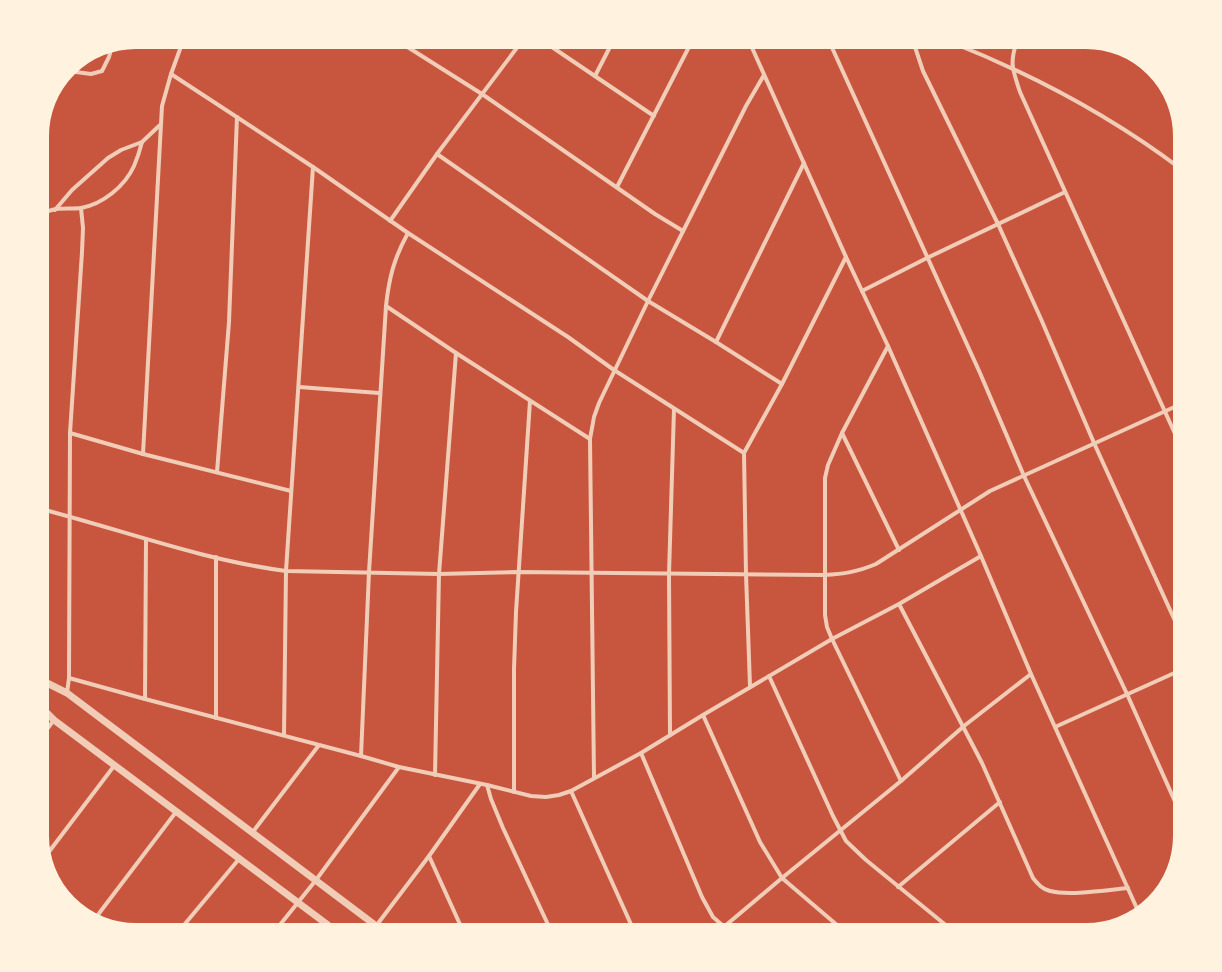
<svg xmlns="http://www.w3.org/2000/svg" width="1222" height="972" viewBox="0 0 1222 972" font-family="Helvetica,sans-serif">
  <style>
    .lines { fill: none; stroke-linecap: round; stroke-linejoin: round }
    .minor { stroke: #f1ccb7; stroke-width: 4 }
    .tertiary { stroke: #f1ccb7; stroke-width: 7 }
    .rim { fill: none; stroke: #fff3e0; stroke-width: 2 }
  </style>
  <rect width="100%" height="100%" fill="#c8553d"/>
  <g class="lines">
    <g class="minor">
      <path d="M398,41L482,94L655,214L683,231"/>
      <path d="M543,41L654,116"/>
      <path d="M749,41L846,257L888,346L981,556L1031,674L1139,913"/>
      <path d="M829,41L980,373L1024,476L1127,694L1181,815"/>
      <path d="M913,41L923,71L998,224L1041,319L1094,443L1181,634"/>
      <path d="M948,41C1032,74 1108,114 1181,169"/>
      <path d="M1017,41C1009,64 1013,70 1020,92L1181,447"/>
      <path d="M68,71L91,74L102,71L109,57L112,46"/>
      <path d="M171,74L313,167L408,233L568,337L614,370L744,453"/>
      <path d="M595,76L613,41"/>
      <path d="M437,154L648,301L716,342L782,384"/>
      <path d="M617,187L692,41"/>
      <path d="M55,210L72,190L108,158L121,150L142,142L160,125"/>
      <path d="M41,213C46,212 51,210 56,209C65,208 73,209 81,208C103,204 125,186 134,166C137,159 140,150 142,142"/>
      <path d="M390,221L437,154L522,41"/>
      <path d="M862,291L927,258L1065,192"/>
      <path d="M386,306L456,353L590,439"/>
      <path d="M716,342L804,163"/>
      <path d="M888,346L842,433L828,465L825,478V615L827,627L832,639L901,781"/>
      <path d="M299,387L379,393"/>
      <path d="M70,433L143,454L291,491"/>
      <path d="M842,433L899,550"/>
      <path d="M143,454L162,106L171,74L183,41"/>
      <path d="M217,472L229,322L237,117"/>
      <path d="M41,509C123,530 202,560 286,571L439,574L518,572L824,575C844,574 857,572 876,564L990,491L1181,404"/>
      <path d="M216,557V718"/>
      <path d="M899,604L982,763L1033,878C1038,884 1042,889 1050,891C1069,896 1107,890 1128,888"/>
      <path d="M769,676L833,816L846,841L866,860L953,931"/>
      <path d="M69,678L145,699L361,756L399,767L487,785L531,796L546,797L559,795L571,791L641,753L703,715L832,639L899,604L981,556"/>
      <path d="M750,686L746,574L744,453L782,384L846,257"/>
      <path d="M67,693L69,678L70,433L82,252L83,228L81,208"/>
      <path d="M145,699L146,539"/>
      <path d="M703,715L760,842L782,878L844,931"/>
      <path d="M1055,727L1181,670"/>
      <path d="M284,735L286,571L313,167"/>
      <path d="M670,735L669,574L674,409"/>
      <path d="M41,737L54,720"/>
      <path d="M641,753L702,897L713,917L729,931"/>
      <path d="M361,756L369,572L386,306C389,278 394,258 408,233"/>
      <path d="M435,775L439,574L456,353"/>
      <path d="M594,777L590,439L594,417L599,403L648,301L746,106L764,75"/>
      <path d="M487,785L491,799L503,828L551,931"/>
      <path d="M571,791L634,931"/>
      <path d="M514,792V669L516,612L530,401"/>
      <path d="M252,833L319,745"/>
      <path d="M429,856L463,931"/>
      <path d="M45,857L114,766"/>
      <path d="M898,887L1000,802"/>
      <path d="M94,920L176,812"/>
      <path d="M376,926L429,856L480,784"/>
      <path d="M179,931L239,859"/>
      <path d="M275,931L316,880L399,767"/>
      <path d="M719,931L782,878L901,781L964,726L1031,674"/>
    </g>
    <g class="tertiary">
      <path d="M41,680L67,693L383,931"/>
      <path d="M41,707L54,720L336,931"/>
    </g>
  </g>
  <path d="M0 0H1222V972H0ZM136 48H1086A88 88 0 0 1 1174 136V836A88 88 0 0 1 1086 924H136A88 88 0 0 1 48 836V136A88 88 0 0 1 136 48Z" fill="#fff3e0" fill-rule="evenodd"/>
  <path class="rim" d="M136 48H1086A88 88 0 0 1 1174 136V836A88 88 0 0 1 1086 924H136A88 88 0 0 1 48 836V136A88 88 0 0 1 136 48Z"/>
</svg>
